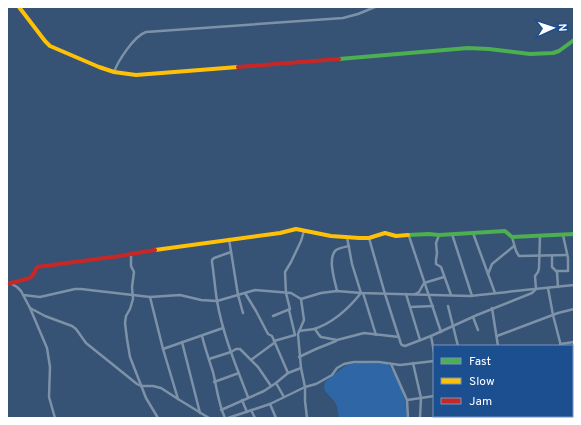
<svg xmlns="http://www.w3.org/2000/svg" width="581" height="425" viewBox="0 0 581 425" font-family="Overpass,sans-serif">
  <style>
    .green { fill: #2f66a5 }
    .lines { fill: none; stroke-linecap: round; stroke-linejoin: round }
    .street { stroke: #7d92a8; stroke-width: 2.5 }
    .fast { stroke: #4caf50; stroke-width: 4 }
    .slow { stroke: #ffc107; stroke-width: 4 }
    .jam { stroke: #c62828; stroke-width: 4 }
  </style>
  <rect width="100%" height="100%" fill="#365274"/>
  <path class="green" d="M360,363L387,364C397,372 410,406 406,418H339L337,407L335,402L325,391L324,387L325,382L345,366L352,364Z"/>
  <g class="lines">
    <g class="street">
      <path d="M114,72C118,61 134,36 146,32L343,18L358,14L375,7"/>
      <path d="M473,233L495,293"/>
      <path d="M452,234L472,296"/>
      <path d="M439,235L436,243L437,253L436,260V264L441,267L451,295"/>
      <path d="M409,236L441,332"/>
      <path d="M512,237L516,251L519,256L567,255"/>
      <path d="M369,238L385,294L401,344L402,345L405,346L431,336L477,315L532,293L536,289L535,276L538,272L539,268L540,236"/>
      <path d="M229,239L238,295L243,313"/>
      <path d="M231,252L214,258L212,260V262C214,275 215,288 217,301C223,335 236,366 248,397"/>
      <path d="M131,254V266L134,272L132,287L133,299L130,309L126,316L125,323L127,339L130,357L146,398L158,418"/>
      <path d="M552,256V267L557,272L558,287"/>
      <path d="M556,271H568V258L563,235"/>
      <path d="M488,274L492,264L514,246"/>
      <path d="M10,283L17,287L21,291L30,308L47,348L50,367L49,397L55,418"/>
      <path d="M548,288L553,315L561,346"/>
      <path d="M337,291C335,281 327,258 336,250C339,248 345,247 349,246"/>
      <path d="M245,293L256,311L268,334L272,336L288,373"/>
      <path d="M363,293L376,335"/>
      <path d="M406,294L420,340"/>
      <path d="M415,294L419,292L424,283L444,277"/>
      <path d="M23,295L40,297L75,289H81L150,297L180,295L201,300L217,301L255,290L291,293L301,299L321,293L337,291L361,293L470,296L525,290L574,285"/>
      <path d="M150,297L163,349L178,399"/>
      <path d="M301,299L304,320L298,334L301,368L305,387V401L307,418"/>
      <path d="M448,306L458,346"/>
      <path d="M410,307L433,306"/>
      <path d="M30,308L45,316L72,326L76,329L86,343L137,384L141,386H153L161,388L178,399L209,418"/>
      <path d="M492,308L498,346"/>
      <path d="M289,310L295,335"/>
      <path d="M273,316L290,309L286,293L285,272L291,262L301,241L304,231"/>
      <path d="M473,317L478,330"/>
      <path d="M315,329L319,335L321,337L337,340L364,333L399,337"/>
      <path d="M299,331C304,330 309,330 314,329C333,323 349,308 361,293L352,264L347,237"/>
      <path d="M202,336C205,348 209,360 213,372C217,388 218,403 225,418"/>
      <path d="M431,336L434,352"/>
      <path d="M497,336L558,313L574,309"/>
      <path d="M274,341L295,335"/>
      <path d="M182,342L200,413"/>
      <path d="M560,344L574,342"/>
      <path d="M163,349L223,328"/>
      <path d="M299,357L316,349L336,341"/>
      <path d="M209,359L231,352L236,349H240L258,367L271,386"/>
      <path d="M251,360L274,343"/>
      <path d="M413,363L421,398L420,418"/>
      <path d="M391,364L407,400L408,418"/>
      <path d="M572,364H574"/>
      <path d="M214,382L239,373"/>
      <path d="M276,383L284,397"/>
      <path d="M242,400L247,412"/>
      <path d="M407,400L421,398L434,396"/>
      <path d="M572,401L574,398"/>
      <path d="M270,404L276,418"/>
      <path d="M221,410L264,391L276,383L288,373L301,368"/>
      <path d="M251,410L255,418"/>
      <path d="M452,416L453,418"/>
      <path d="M475,416V418"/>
      <path d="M491,416V418"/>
      <path d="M520,416L521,418"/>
      <path d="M554,416L555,418"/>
      <path d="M228,418L270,404L305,387L316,384L325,379L332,375L337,368L344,364L354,362H379L400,365L434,361"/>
      <path d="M505,418L511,416"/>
    </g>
    <g class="fast">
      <path d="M339,59L468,48L489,49L530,54L553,53L559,51L574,40"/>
      <path d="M408,235L429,234L439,235L505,231L512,237L574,234"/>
    </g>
    <g class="slow">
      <path d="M19,7L45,41L50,46L99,67L114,72L136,75L238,67"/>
      <path d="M155,250L280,233L296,229L331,236L359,238H369L385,233L396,236L408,235"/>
    </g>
    <g class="jam">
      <path d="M238,67L339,59"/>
      <path d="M7,284L30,278L33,275L37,267L120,256L155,250"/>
    </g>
  </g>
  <rect width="581" height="425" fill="none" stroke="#ffffff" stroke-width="16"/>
  <rect x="433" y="345" width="140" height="72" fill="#1b4f8f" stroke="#7695bc"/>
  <rect x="441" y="358" width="20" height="6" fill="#4caf50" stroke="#7695bc"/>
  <text x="469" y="365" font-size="12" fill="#ffffff">Fast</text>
  <rect x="441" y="378" width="20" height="6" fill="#ffc107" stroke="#7695bc"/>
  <text x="469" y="385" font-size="12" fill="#ffffff">Slow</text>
  <rect x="441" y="398" width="20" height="6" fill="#c62828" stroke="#7695bc"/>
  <text x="469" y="405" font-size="12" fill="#ffffff">Jam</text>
  <g transform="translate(553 28) rotate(87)" stroke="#1b4f8f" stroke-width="3" paint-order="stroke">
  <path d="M0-3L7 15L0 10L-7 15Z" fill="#ffffff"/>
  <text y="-6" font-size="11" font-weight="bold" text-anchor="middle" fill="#ffffff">N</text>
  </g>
</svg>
